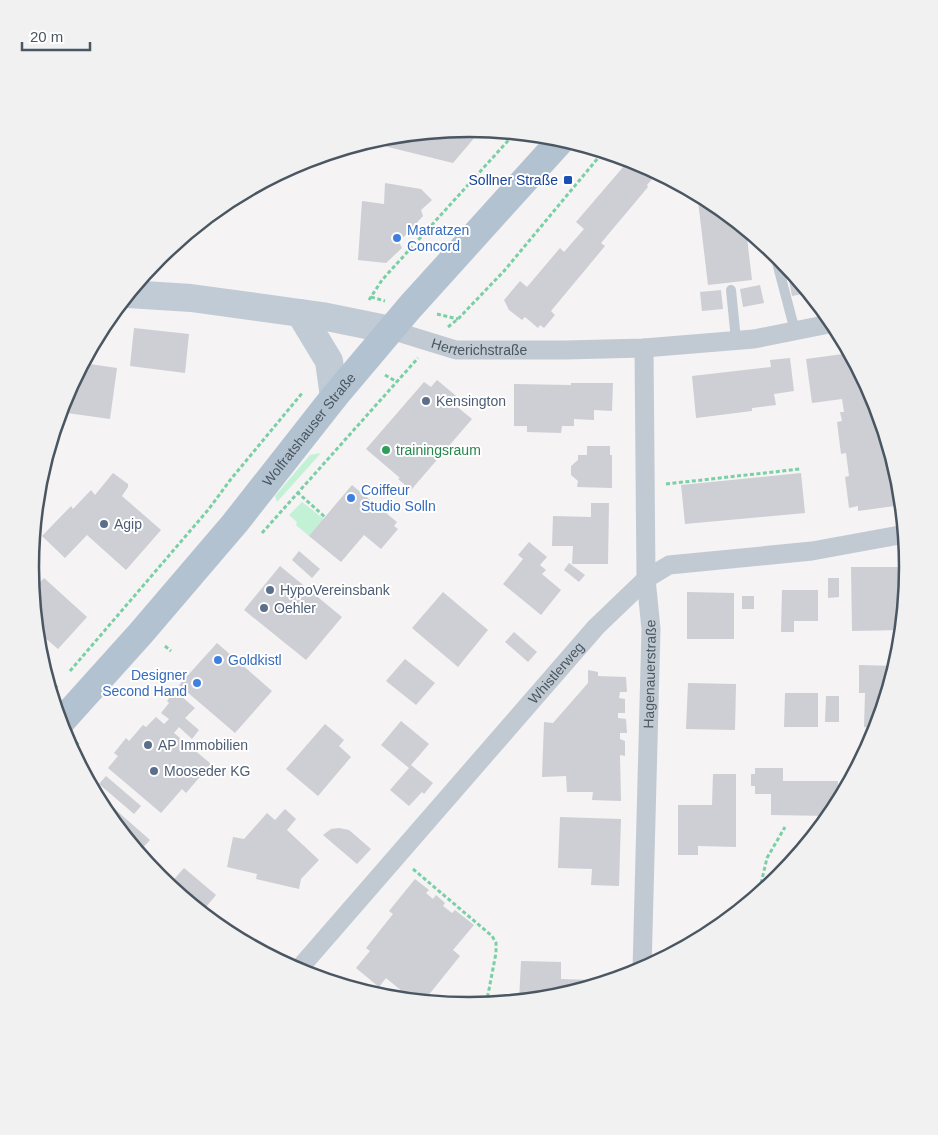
<svg xmlns="http://www.w3.org/2000/svg" width="938" height="1135" viewBox="0 0 938 1135" font-family="Helvetica,sans-serif">
  <style>
    .green { fill: #c3f1d5 }
    .building { fill: #cdcfd5 }
    .lines { fill: none; stroke-linecap: round; stroke-linejoin: round }
    .path { stroke: #7ad0a6; stroke-width: 3; stroke-dasharray: 4 2.5; stroke-linecap: butt }
    .service { stroke: #c1cad2; stroke-width: 10 }
    .minor { stroke: #c1cad2; stroke-width: 19 }
    .secondary { stroke: #c1cbd6; stroke-width: 28 }
    .primary { stroke: #b3c2d1; stroke-width: 28 }
    .transit-dot { fill: #1a4fb4; stroke: #fff; stroke-width: 2 }
    .shop-dot { fill: #3f7fe0; stroke: #fff; stroke-width: 2 }
    .service-dot { fill: #5c6f8a; stroke: #fff; stroke-width: 2 }
    .leisure-dot { fill: #2e9e5b; stroke: #fff; stroke-width: 2 }
    .labels { text-anchor: middle; stroke-width: 4; stroke-linejoin: round; paint-order: stroke }
    .transit-label { font-size: 14px; fill: #164399; stroke: #fff; text-anchor: end }
    .shop-label { font-size: 14px; fill: #366cbe; stroke: #fff; text-anchor: start }
    .street-label { font-size: 14px; fill: #4a5661; stroke: #fff }
    .service-label { font-size: 14px; fill: #4e5e75; stroke: #fff; text-anchor: start }
    .leisure-label { font-size: 14px; fill: #27864d; stroke: #fff; text-anchor: start }
    .rim { fill: none; stroke: #4a5661; stroke-width: 2.5 }
  </style>
  <rect width="100%" height="100%" fill="#f5f3f3"/>
  <g class="green">
    <path d="M321,453L277,502L275,496L310,455Z"/>
    <path d="M302,502L324,519L309,536L296,525L297,522L289,515Z"/>
  </g>
  <g class="building">
    <path d="M469,129L481,130L453,163L384,146L386,137Z"/>
    <path d="M632,160L657,173L647,185L648,187L601,243L605,246L551,311L555,315L544,328L540,325L538,328L525,317L522,320L509,310L504,300L520,281L527,287L560,248L564,252L584,229L576,222L624,166L626,168Z"/>
    <path d="M385,183L421,189L432,200L421,210L423,216L399,242L402,248L386,263L358,260L362,201L384,204Z"/>
    <path d="M707,200L746,229L752,280L708,285L698,201Z"/>
    <path d="M786,265L807,291L809,293L792,296Z"/>
    <path d="M760,285L764,303L743,307L740,289Z"/>
    <path d="M721,290L723,309L702,311L700,292Z"/>
    <path d="M134,328L189,334L185,373L130,366Z"/>
    <path d="M850,353L875,400L900,482L902,505L858,511V506L849,508L845,477L849,476L846,453L841,454L837,422L842,421L840,412H844L842,399L812,403L806,359Z"/>
    <path d="M790,358L794,391L774,394L776,405L752,408V411L696,418L692,376L771,367L770,360Z"/>
    <path d="M83,363L117,368L110,419L60,412L64,399Z"/>
    <path d="M437,380L461,400L456,406L472,419L411,490L398,479L400,478L366,449L424,382L431,387Z"/>
    <path d="M571,383H613L612,411L594,410V420L574,419V426H562L561,433L527,432V426H514V384L571,385Z"/>
    <path d="M587,446H610V455H612V488L577,487L578,481L571,475V466L578,460V455H587Z"/>
    <path d="M113,473L128,484V487L122,496L161,530L126,570L87,535L65,558L42,536L71,506L73,509L91,490L95,495Z"/>
    <path d="M801,473L805,513L685,524L681,485Z"/>
    <path d="M352,485L397,522L394,526L398,529L381,549L364,535L341,562L309,536Z"/>
    <path d="M591,503H609L608,564H572L573,546H552L553,516L591,517Z"/>
    <path d="M529,542L547,557L540,565L546,570L542,574L561,590L541,615L503,584L523,559L518,555Z"/>
    <path d="M299,551L320,569L312,578L292,560Z"/>
    <path d="M569,563L585,575L579,582L564,570Z"/>
    <path d="M280,566L342,617L306,660L244,610Z"/>
    <path d="M851,567H908L902,630L852,631Z"/>
    <path d="M44,578L87,617L58,649L36,630L32,591Z"/>
    <path d="M828,578H839V597L828,598Z"/>
    <path d="M782,590H818V621H794V632H781Z"/>
    <path d="M443,592L488,630L458,667L412,628Z"/>
    <path d="M687,592L734,593V639H687Z"/>
    <rect x="742" y="596" width="12" height="13"/>
    <path d="M514,632L537,652L528,662L505,642Z"/>
    <path d="M217,643L272,691L235,733L179,685Z"/>
    <path d="M405,659L435,683L416,705L386,681Z"/>
    <path d="M859,665L896,666L872,741V728L864,727L865,693H859Z"/>
    <path d="M588,670L598,672V676L626,677L627,692H620L619,698L625,699V713H618V718L626,719L627,733H620V739L625,741V756L620,755L621,801L592,800L593,792H567L566,776L542,777L544,722L553,723L588,683Z"/>
    <path d="M688,683L736,684L735,730L686,729Z"/>
    <path d="M175,691L195,708L185,718L199,730L192,739L179,727L174,733L211,764L186,793L182,789L161,813L108,768L118,756L114,753L126,738L129,741L143,725L146,727L156,717L164,724L169,719L161,713L169,703L167,701Z"/>
    <path d="M785,693H818V727H784Z"/>
    <path d="M826,696H839V722H825Z"/>
    <path d="M401,721L429,744L411,765L433,783L424,794L422,792L409,806L390,790L409,768L381,745Z"/>
    <path d="M325,724L344,740L339,746L351,757L318,796L286,769Z"/>
    <path d="M755,768H783V781H838L837,805L830,816L771,815V794H755V786H751V774H755Z"/>
    <path d="M713,774H736V847L698,846V855H678V805H712Z"/>
    <path d="M106,776L141,806L134,814L99,784Z"/>
    <path d="M92,789L150,840L138,853L104,811Z"/>
    <path d="M285,809L296,819L287,830L319,860L301,879L299,889L256,879L257,874L227,867L233,837L244,839L267,813L275,820Z"/>
    <path d="M560,817L621,819L619,886L591,885L592,869L558,868Z"/>
    <path d="M339,828L349,830L371,849L357,864L323,835L331,829Z"/>
    <path d="M184,868L216,895L201,913L168,886Z"/>
    <path d="M415,879L429,890L426,893L433,899L436,895L445,903L443,906L452,913L455,910L474,925L453,950L460,956L423,1002L414,1001L386,978L379,987L356,968L370,951L366,948L393,914L389,911Z"/>
    <path d="M521,961L561,962V979L594,980V977L612,978V981L554,998L519,1001Z"/>
  </g>
  <g class="lines">
    <g class="path">
      <path d="M371,297L385,301"/>
      <path d="M369,300L382,280L515,133"/>
      <path d="M437,314L458,319"/>
      <path d="M448,327L458,319L504,271L603,152"/>
      <path d="M385,375L397,382"/>
      <path d="M666,484L800,469"/>
      <path d="M297,492L325,517"/>
      <path d="M262,533L418,358"/>
      <path d="M165,646L171,651"/>
      <path d="M70,671L208,510L231,479L303,392"/>
      <path d="M50,693L58,685"/>
      <path d="M71,750L80,741"/>
      <path d="M413,869L492,936L496,943V953L486,1005"/>
      <path d="M758,896L767,858L785,827"/>
    </g>
    <g class="service">
      <path d="M775,255L795,331"/>
      <path d="M731,290L736,340"/>
    </g>
    <g class="minor">
      <path id="s1" d="M391,330L456,350H565L644,348L754,339L834,323"/>
      <path id="s2" d="M642,970L651,629L646,579L644,348"/>
      <path id="s3" d="M297,971L596,627L646,579L669,565L812,551L905,534"/>
    </g>
    <g class="secondary">
      <path d="M128,294L191,298L322,316L391,330"/>
      <path d="M300,313L329,361L334,397"/>
    </g>
    <path class="primary" id="s4" d="M60,723L141,633L235,523L334,397L410,307L562,139"/>
  </g>
  <rect class="transit-dot" x="563" y="175" width="10" height="10" rx="2.5"/>
  <g class="shop-dot">
    <circle cx="397" cy="238" r="5"/>
    <circle cx="351" cy="498" r="5"/>
    <circle cx="218" cy="660" r="5"/>
    <circle cx="197" cy="683" r="5"/>
  </g>
  <g class="service-dot">
    <circle cx="426" cy="401" r="5"/>
    <circle cx="104" cy="524" r="5"/>
    <circle cx="270" cy="590" r="5"/>
    <circle cx="264" cy="608" r="5"/>
    <circle cx="148" cy="745" r="5"/>
    <circle cx="154" cy="771" r="5"/>
  </g>
  <circle class="leisure-dot" cx="386" cy="450" r="5"/>
  <g class="labels">
    <g class="transit-label">
      <text x="558" y="185">Sollner Straße</text>
    </g>
    <g class="shop-label">
      <text x="407" y="235">Matratzen<tspan x="407" dy="16">Concord</tspan></text>
      <text x="361" y="495">Coiffeur<tspan x="361" dy="16">Studio Solln</tspan></text>
      <text x="228" y="665">Goldkistl</text>
      <text x="187" y="680" text-anchor="end">Designer<tspan x="187" dy="16">Second Hand</tspan></text>
    </g>
    <g class="street-label">
      <text dy="5" stroke="none"><textPath href="#s1" startOffset="91">Herterichstraße</textPath></text>
      <text dy="5" stroke="none"><textPath href="#s4" startOffset="385">Wolfratshauser Straße</textPath></text>
      <text dy="5" stroke="none"><textPath href="#s3" startOffset="395">Whistlerweg</textPath></text>
      <text dy="5" stroke="none"><textPath href="#s2" startOffset="296">Hagenauerstraße</textPath></text>
    </g>
    <g class="service-label">
      <text x="436" y="406">Kensington</text>
      <text x="114" y="529">Agip</text>
      <text x="280" y="595">HypoVereinsbank</text>
      <text x="274" y="613">Oehler</text>
      <text x="158" y="750">AP Immobilien</text>
      <text x="164" y="776">Mooseder KG</text>
    </g>
    <g class="leisure-label">
      <text x="396" y="455">trainingsraum</text>
    </g>
  </g>
  <path d="M0 0H938V1135H0ZM39 567a430 430 0 1 1 860 0a430 430 0 1 1-860 0Z" fill="#f1f1f2" fill-rule="evenodd"/>
  <path class="rim" d="M39 567a430 430 0 1 1 860 0a430 430 0 1 1-860 0Z"/>
  <path d="M22 42v8h68v-8" fill="none" stroke="#4a5661" stroke-width="2.5"/>
  <text x="30" y="42" font-size="15" fill="#4a5661" stroke="#ffffff" stroke-width="4" paint-order="stroke">20 m</text>
</svg>
